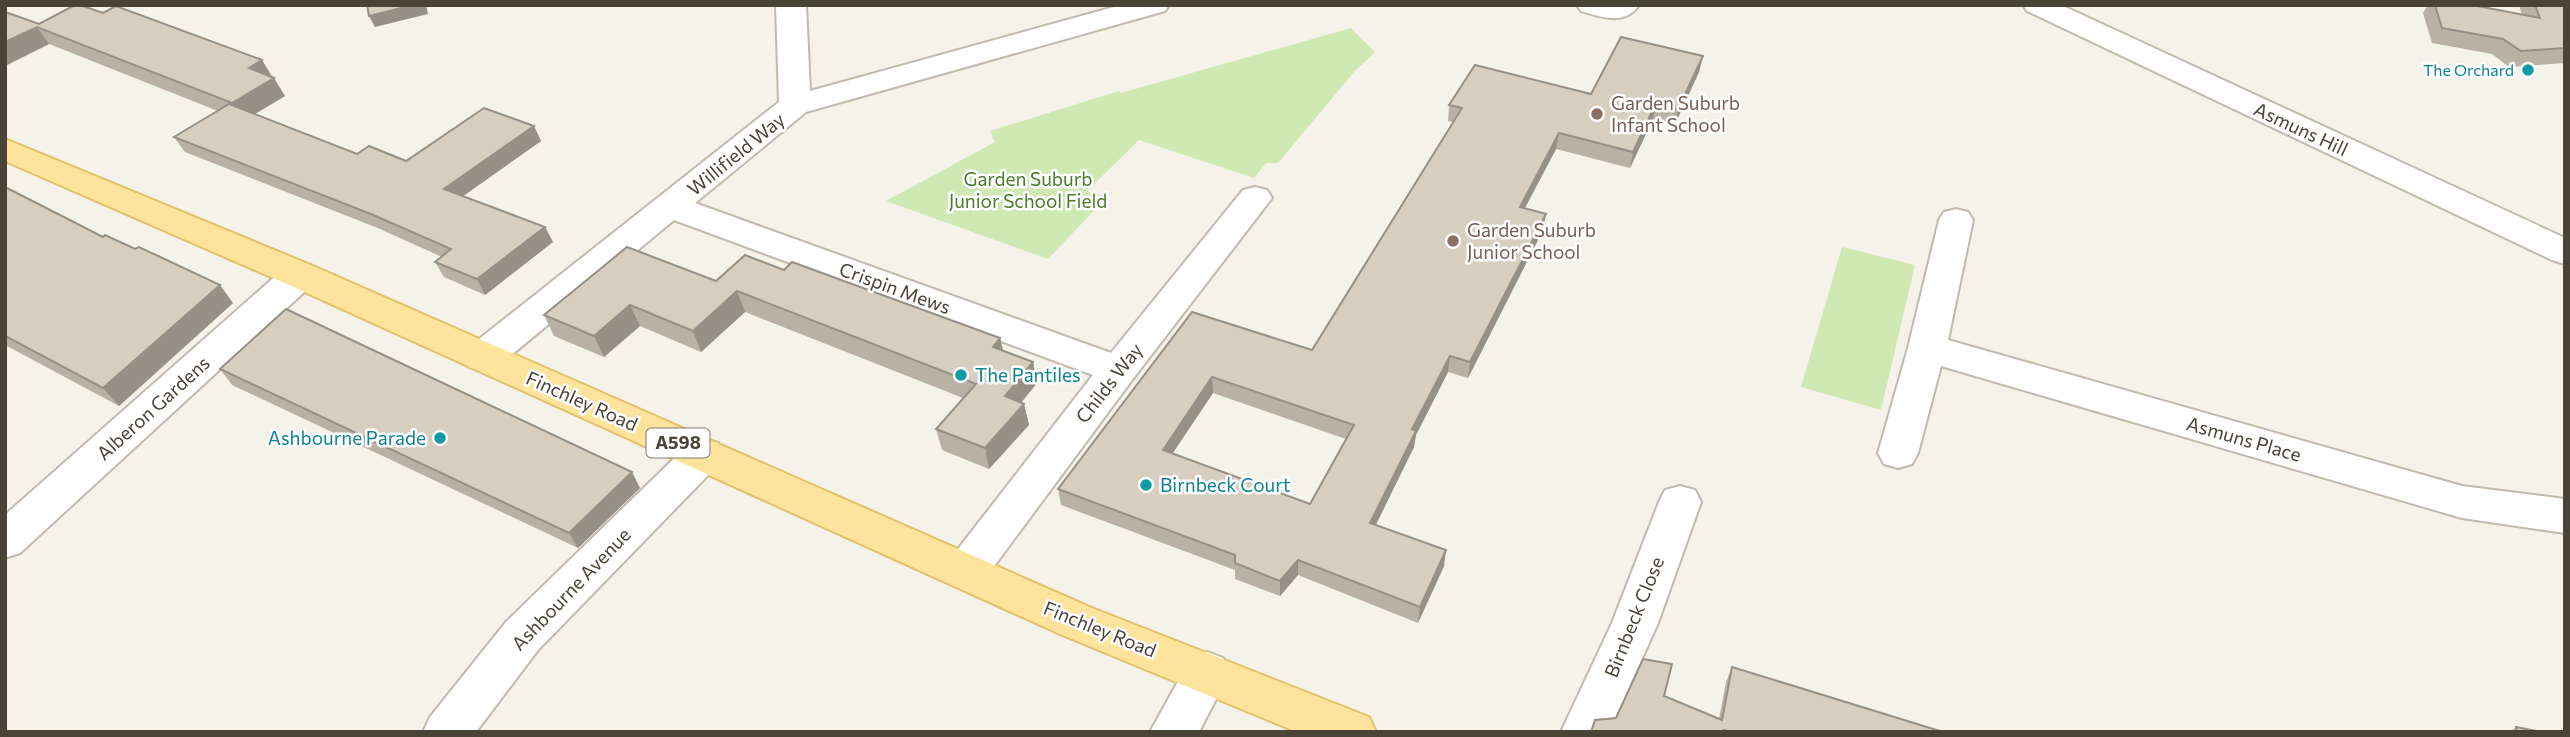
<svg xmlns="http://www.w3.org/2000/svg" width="2570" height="737" viewBox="0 0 2570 737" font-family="Commissioner,sans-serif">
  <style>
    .green { fill: #d0e8b4 }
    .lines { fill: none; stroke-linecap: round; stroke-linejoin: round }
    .minor-casing { stroke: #c1baad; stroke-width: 4 }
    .major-casing { stroke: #e3c16a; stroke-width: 4 }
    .minor { fill: #fff; fill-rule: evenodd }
    .major { fill: #fde39b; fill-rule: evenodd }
    .wall { fill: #b9b1a5; fill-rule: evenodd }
    .shaded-wall { fill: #969086 }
    .building { fill: #d7cec0; stroke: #969086; stroke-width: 2; fill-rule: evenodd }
    .culture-dot { fill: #0f9aa8; stroke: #fff; stroke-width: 2.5 }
    .education-dot { fill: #8d6e63; stroke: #fff; stroke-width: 2.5 }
    .labels { text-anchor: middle; stroke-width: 5; stroke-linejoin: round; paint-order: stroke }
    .far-culture-label { font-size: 16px; fill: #0d838f; stroke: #fff; text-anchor: end }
    .shield { fill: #fff; stroke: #807b74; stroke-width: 2 }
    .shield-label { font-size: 18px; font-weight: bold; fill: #494338 }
    .education-label { font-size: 19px; fill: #785e54; stroke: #fff; text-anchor: start }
    .street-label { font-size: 19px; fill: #494338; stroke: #fff }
    .park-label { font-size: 19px; fill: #487b2b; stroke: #fff }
    .culture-label { font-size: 19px; fill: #0d838f; stroke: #fff; text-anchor: start }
  </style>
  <rect width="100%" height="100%" fill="#f5f2ea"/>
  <g class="green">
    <path d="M1351,28L1375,52L1354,72L1278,163H1266L1254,178L1139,140L1087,191L1107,197L1048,259L886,201L995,142L990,131L1119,91L1121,93Z"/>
    <path d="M1842,247L1915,265L1881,410L1801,387Z"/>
  </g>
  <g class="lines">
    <g class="minor-casing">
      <g id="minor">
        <path d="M776,5H806L810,91L1121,5H1169L1165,11L806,112L695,203L1111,353L1243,190L1255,187L1267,190L1272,198L1132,380L981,584L966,589L951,584L944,571L951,558L1093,375L674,220L497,367L483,371L469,367L464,357L469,347L779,102Z"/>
        <path d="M1577,5H1639C1625,26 1601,17 1581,11Z"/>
        <path d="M2023,5H2061L2565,238V264L2552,260L2027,11Z"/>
        <path d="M1956,209L1968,212L1973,220L1948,340L2462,486L2565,499V533L2462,518L1941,366L1918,453L1912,464L1898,468L1884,464L1878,453L1908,348L1939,220L1944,212Z"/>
        <path d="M300,263L313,266L318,275L313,284L20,553L5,558V515L287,266Z"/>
        <path d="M704,439L718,443L724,454L718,465L538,650L476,732H423L430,717L506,622L690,443Z"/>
        <path d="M1680,486L1695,490L1701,502L1658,623L1609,732H1561L1612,623L1659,502L1665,490Z"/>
        <path d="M1207,652L1223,658L1230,672L1199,732H1150L1191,658Z"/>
      </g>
    </g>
    <g class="major-casing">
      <path id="major" d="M5,139L313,266L1092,608L1369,717L1376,732H1297L1060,634L287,284L5,161Z"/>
    </g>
    <use href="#minor" class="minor"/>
    <use href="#major" class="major"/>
  </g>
  <g class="wall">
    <path d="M2428,5H2472L2522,15L2519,5H2565V63L2509,67L2492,54L2432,43L2423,13Z"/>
    <path d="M39,24L262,60L285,96L255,114L357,154L406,161L534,126L541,141L463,196L545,227L553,242L485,295L444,277L435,262L442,257L380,229L185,152L174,137L218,111L49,44L5,66Z"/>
    <path d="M1703,56L1699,72L1675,124L1653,119L1630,168L1556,149L1525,208L1543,230L1468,378L1448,372L1416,435L1414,447L1375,525L1444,566L1418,623L1298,575L1280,596L1235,579V570L1061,505L1058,489L1192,312L1312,350L1453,122L1448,121L1449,105L1591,94ZM1213,393L1346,439L1310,504L1172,454Z"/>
    <path d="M5,187L233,303L119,406L5,345Z"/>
    <path d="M784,270L1000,338L1003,351L1033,362L1037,383L1021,403L1024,404L1029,425L989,469L942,450L936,429L963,398L745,312L701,352L640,326L604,357L554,336L544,315L716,281Z"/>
    <path d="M220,369L640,488L578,548L232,385Z"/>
    <path d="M1732,667L1943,732H1591L1616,718L1664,696L1719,719L1726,682Z"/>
    <path d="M2516,727L2542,732H2510Z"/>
  </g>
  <g class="shaded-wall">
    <path d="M413,5H426L428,14L375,27L369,16Z"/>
    <path d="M37,27L49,44L5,66V42Z"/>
    <path d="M1703,56L1699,72L1675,124L1678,109Z"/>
    <path d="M262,60L272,78L249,68Z"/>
    <path d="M274,78L285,96L243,121L232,103Z"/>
    <path d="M1656,103L1653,119L1630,168L1633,152Z"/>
    <path d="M534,126L541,141L452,204L444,189Z"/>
    <path d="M1559,133L1556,149L1517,223L1520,207Z"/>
    <path d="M1546,214L1543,230L1468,378L1470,362Z"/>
    <path d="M545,227L553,242L485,295L477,279Z"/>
    <path d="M220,285L233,303L119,406L103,388Z"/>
    <path d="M737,291L745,312L701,352L693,331Z"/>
    <path d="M630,305L640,326L604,357L594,336Z"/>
    <path d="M1000,338L1005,359L993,347Z"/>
    <path d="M1450,356L1448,372L1416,435L1414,447L1369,539L1370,523L1412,429Z"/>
    <path d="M1033,362L1037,383L1009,417L1005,396Z"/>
    <path d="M1212,377L1213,393L1164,466L1163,450Z"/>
    <path d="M1024,404L1029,425L989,469L985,448Z"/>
    <path d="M632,472L640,488L578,548L569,533Z"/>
    <path d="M1446,550L1444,566L1418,623L1420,607Z"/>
    <path d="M1298,560V575L1280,596V581Z"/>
  </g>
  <g class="building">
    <path d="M75,5H80L103,13L116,6L262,60L249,68L274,78L232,103L37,27L5,42V12L39,24Z"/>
    <path d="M367,5H413L369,16Z"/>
    <path d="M2435,5H2472L2540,18L2535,5H2565V48L2521,51L2503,39L2442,28Z"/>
    <path d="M1621,37L1703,56L1678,109L1656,103L1633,152L1559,133L1520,207L1546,214L1470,362L1450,356L1412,429L1416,431L1370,523L1446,550L1420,607L1298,560L1280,581L1235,563V555L1058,489L1192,312L1312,350L1462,108L1449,105L1475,65L1591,94ZM1212,377L1354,425L1310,504L1163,450Z"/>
    <path d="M229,104L357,154L369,146L406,161L484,108L534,126L444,189L545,227L477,279L435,262L451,249L371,214L174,137Z"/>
    <path d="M5,187L103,237L105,235L135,249L139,247L220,285L103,388L5,336Z"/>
    <path d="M627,247L716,281L745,255L784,270L792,262L1000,338L993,347L1033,362L1005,396L1024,404L985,448L936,429L976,384L737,291L693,331L630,305L594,336L544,315Z"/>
    <path d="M286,309L632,472L569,533L220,369Z"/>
    <path d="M1643,659L1672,664L1664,696L1722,720L1732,667L1943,732H1730L1724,730L1723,732H1591L1595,720L1616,718Z"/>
    <path d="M2516,727L2542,732H2517Z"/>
  </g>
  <g class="culture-dot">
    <circle cx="2528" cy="70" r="7"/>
    <circle cx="961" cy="375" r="7"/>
    <circle cx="440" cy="438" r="7"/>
    <circle cx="1146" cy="485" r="7"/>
  </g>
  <g class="education-dot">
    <circle cx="1597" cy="114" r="7"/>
    <circle cx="1453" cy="241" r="7"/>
  </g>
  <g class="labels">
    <g class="far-culture-label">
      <text x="2514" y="76">The Orchard</text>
    </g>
    <rect class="shield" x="646.5" y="428.5" width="63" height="29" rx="5"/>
    <g class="shield-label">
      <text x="678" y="449">A598</text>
    </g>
    <g class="education-label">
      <text x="1611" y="110">Garden Suburb<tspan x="1611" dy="22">Infant School</tspan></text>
      <text x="1467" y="237">Garden Suburb<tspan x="1467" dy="22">Junior School</tspan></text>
    </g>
    <g class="street-label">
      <text transform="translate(2301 129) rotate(25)" y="7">Asmuns Hill</text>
      <text transform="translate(736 154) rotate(-39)" y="7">Willifield Way</text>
      <text transform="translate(895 288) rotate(20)" y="7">Crispin Mews</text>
      <text transform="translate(1109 383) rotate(-52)" y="7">Childs Way</text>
      <text transform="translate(582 401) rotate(24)" y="7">Finchley Road</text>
      <text transform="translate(153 408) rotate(-42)" y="7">Alberon Gardens</text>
      <text transform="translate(2244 439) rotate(16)" y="7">Asmuns Place</text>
      <text transform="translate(571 589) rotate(-46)" y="7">Ashbourne Avenue</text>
      <text transform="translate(1634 617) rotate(-68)" y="7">Birnbeck Close</text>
      <text transform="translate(1100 629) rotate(22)" y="7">Finchley Road</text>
    </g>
    <g class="park-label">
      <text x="1028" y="186">Garden Suburb<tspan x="1028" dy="22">Junior School Field</tspan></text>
    </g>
    <g class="culture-label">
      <text x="975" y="382">The Pantiles</text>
      <text x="426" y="445" text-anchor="end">Ashbourne Parade</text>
      <text x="1160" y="492">Birnbeck Court</text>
    </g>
  </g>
  <rect width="2570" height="737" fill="none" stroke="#494338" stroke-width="14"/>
</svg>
